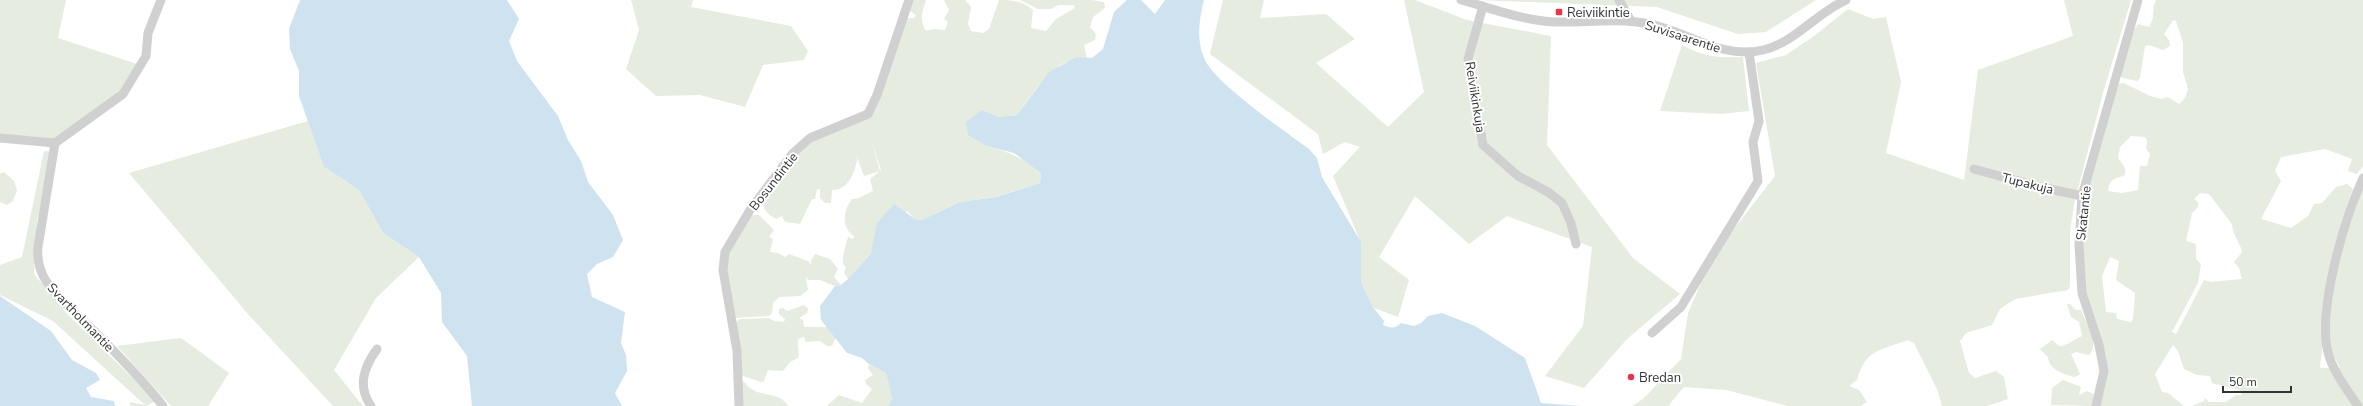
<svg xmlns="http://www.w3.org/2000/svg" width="2363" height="406" viewBox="0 0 2363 406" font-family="'Nunito Sans',sans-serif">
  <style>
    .green { fill: #e6ecdf; fill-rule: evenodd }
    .water { fill: #cee3ef }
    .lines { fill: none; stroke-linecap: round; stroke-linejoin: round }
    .minor { stroke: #d0d0d0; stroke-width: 9 }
    .poi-dot { fill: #ea3549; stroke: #fff; stroke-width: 1.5 }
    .labels { text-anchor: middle; stroke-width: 4; stroke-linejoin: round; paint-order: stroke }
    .poi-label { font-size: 13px; fill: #333; stroke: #fff; text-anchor: start }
    .street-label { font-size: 13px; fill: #333; stroke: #fff }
  </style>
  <rect width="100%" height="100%" fill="#fff"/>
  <g class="green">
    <path d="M0,0H66L58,38L137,64L121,91L48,143L39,137L0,134Z"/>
    <path d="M631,0H693L691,7L791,26L808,51L804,60L763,65L745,107L700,95L656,96L626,69L639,30Z"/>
    <path d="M910,0H926C922,12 919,20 926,31L934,29L945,30L948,22L944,19L949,10L944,0H965L971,7L968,24L971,31L983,33L989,29L999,0C1012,0 1023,1 1033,10L1031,28L1046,31L1056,19L1075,8L1074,5H1058L1051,9H1038L1020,0H1091L1104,2L1105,8L1093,17L1090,27L1096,34L1095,40L1084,45L1087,59C1054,55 1035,91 1017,115L999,117L982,110L987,146C1009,152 1024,158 1041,173L1040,183L995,197L960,202L922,220L915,219L907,211L848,279L844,273L846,267L843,264V256L848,237L853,239L854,236C841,227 843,211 852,199C860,199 865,194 873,191L870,179L881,170L871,139L880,171L864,176L853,146C854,150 858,157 857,161C854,173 848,191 832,190L831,203H825L820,198V189H817L815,199H812L800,224L785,222L782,216L776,219C767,214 763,209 762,199L801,147L868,116L906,18H914L916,15L907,9Z"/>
    <path d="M1223,0H1264L1260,18L1326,14L1355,39L1316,63L1388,127L1424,92L1404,0H1415L1467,20L1551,36L1547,145L1633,258L1680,294L1627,339L1584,388L1545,376L1583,326L1592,247L1507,216L1469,244L1415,196L1379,257L1409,280L1398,317L1374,308L1384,321L1353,327L1359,238L1333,176L1360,147L1345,142L1323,154L1318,134L1210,54Z"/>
    <path d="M1477,0H1816L1766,32L1738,34L1657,7Z"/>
    <path d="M2064,0H2131L2103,93L2074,204L2070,232V286L2068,290L2015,299L2000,309L1992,325L1966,333L1960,341L1969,373L1975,378L1996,371L2004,377L2008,399L1987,406H1942L1937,389L1914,343L1908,340C1881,350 1865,349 1857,380L1849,386L1859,390L1867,402L1861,406H1788L1726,390L1684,387L1668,406H1632L1643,399L1681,359L1688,313L1701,283L1734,229L1775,176L1756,63L1786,55L1814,36L1848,9L1873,19L1886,17L1901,82L1886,153L1964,180L1978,70L2073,36Z"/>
    <path d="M2156,0H2363V166L2357,174L2348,171L2352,159L2325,149L2281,157L2275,171L2281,181L2261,219L2291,228L2308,216L2314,204L2322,203L2336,187L2347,184L2353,189C2331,245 2327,308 2320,368H2340C2337,361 2331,354 2330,346C2322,300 2348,230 2363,186V406H2192L2204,401L2205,398L2209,402H2226L2236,395H2241L2242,392C2238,388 2220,386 2212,383L2210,376L2197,375L2184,369L2178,351L2173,345L2155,374L2162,392L2168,393L2184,406H2100L2105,385L2086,296L2081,241L2086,196L2117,84L2124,83L2150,96L2161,99L2168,97L2179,104L2185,98L2188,89L2183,72V43L2176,21L2173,20L2164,34L2169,40L2170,46L2163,50L2149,45L2145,46L2140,78L2137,81L2123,78L2120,75L2131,34L2138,24L2149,27C2156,17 2151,9 2156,0ZM2131,136L2145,137L2147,140L2146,149L2150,154L2147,166H2140L2138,190L2122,193L2108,191C2109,180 2114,178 2124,176C2128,169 2122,163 2118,158L2120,147ZM2200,193L2209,194L2232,224C2232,234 2240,242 2242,252L2234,262L2239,268L2242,279L2211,282L2204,280L2176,334L2172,332L2198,283L2201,264L2196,259V244L2186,241L2192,213L2198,207V202L2194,199ZM2110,257L2119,261L2116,280L2135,293L2133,319L2131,322L2117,319L2116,313L2106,312L2102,276Z"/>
    <path d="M1682,45C1704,57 1718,58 1743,57L1749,111L1721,114L1660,111Z"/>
    <path d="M308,121L324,167L359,190L383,233L419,257L376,298L334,370L363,406H333L248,314L129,173Z"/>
    <path d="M44,151L53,152L37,221L34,274L66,313L156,401L146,406H130V402L145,405L53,321L0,295V265L22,257Z"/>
    <path d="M4,172L14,181L17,190L13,201L7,205L0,202V174Z"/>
    <path d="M753,215H759L774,230L769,237L773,239L770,252L778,253L785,257L789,254L808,261L811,265V261L815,254L830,259L838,269L834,277L841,285L835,286L820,280H809L806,277L808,290L800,296L779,297L773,303L772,313L769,316L734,318L725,255L748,218Z"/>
    <path d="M2067,304H2070L2076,310H2081C2086,322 2100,345 2089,355L2076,352L2071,354L2080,374L2075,377C2063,374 2049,370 2048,357L2040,349L2052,340L2059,346H2063L2082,336L2079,322L2071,317Z"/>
    <path d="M804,305L808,309L807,313L799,318L803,320L804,327H827L836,337L832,346H827L820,341L806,342L804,337L798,339C797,347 800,351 798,358L790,362L783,371L768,370L764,381L761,382L740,375L736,322L740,319L769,318L774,321L784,322L785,319L779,314V309L783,308L787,311Z"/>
    <path d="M181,338L229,373L208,406H171L117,346Z"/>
    <path d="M869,364L886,373L892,398L888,406H827L839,395L862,403L872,389L866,384L865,380L873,375L868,368Z"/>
    <path d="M2063,380L2081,387L2079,395L2087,391L2095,395L2092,406L2051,405L2052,388Z"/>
    <path d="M741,381C746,382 746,385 750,388C761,397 780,392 788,406H742Z"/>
  </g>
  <g class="water">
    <path d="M300,0H507L519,19L509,41L517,61L558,116L568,140L581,161L588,182L613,215L623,240L613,257L597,264L587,274L592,297L625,312L621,343L626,355L627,371L615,393L622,406H472L467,356L442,322L441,293L419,257L383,233L359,190L324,167L299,96V71L290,49L289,29Z"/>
    <path d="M1127,0H1141L1155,14L1165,0H1204C1199,19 1196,42 1205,60C1215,83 1286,132 1309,149L1317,158L1322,177L1361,242V283L1373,308L1384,321L1383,325C1390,328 1395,329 1401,323L1414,326L1421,323L1428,316L1442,313L1475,326L1525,358L1541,403L1582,406H888L892,398L886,373L869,364L862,358L847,353L821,320L820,306L835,286L841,285L848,279L871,253L877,223L894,204L915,219L922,220L960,202L996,197L1040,183L1041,173L1014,153L987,146L968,135L966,122L982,110L999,117L1017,115L1049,72L1076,57L1092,58L1103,49L1114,12Z"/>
    <path d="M0,296L51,331L72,360L96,373L100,380L86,388L91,397L114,401L115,406H0Z"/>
  </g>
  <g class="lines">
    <g class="minor">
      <path d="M1461,0C1491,8 1524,21 1555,22C1591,23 1626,16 1661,27C1695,37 1726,59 1763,50C1796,42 1816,13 1846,0"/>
      <path d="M1619,0L1631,21"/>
      <path d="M1483,6L1468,59L1483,145L1518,176L1548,192L1562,203L1571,223L1576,244"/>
      <path d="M0,138L55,143L123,94L146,56L148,33L161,0"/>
      <path d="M55,143L38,247C37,260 39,270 46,281C58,299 77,315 93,330C117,354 142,379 163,406"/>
      <path d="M1974,169L2036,186L2082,196"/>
      <path d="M1652,333L1681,307L1758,181L1753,142L1759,121L1749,52"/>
      <path d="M371,406C357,386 364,367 377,349"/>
      <path d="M739,406L737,351L723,270L725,252L750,210L793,153L810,138L868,114L877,95L909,0"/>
      <path d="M2096,406L2104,371L2099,345L2082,293L2079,245L2082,196L2138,0"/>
      <path d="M2358,406C2348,391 2336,376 2330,359C2314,317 2345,218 2363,178"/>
    </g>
  </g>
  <g class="poi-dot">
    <rect x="1555" y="8" width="8" height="8" rx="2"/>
    <circle cx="1631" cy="377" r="4"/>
  </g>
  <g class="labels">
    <g class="poi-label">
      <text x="1567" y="17">Reiviikintie</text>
      <text x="1639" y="382">Bredan</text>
    </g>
    <g class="street-label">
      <text transform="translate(1683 36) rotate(18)" y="5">Suvisaarentie</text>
      <text transform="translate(1476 97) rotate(81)" y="5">Reiviikinkuja</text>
      <text transform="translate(773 181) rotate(-52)" y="5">Bosundintie</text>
      <text transform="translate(2028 183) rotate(14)" y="5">Tupakuja</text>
      <text transform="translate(2083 213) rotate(-84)" y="5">Skatantie</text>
      <text transform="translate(81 317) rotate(46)" y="5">Svartholmantie</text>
    </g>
  </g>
  <path d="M2223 386v6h68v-6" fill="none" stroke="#333333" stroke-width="2"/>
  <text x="2229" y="386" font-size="12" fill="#333333" stroke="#ffffff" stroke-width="3" paint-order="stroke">50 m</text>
</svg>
